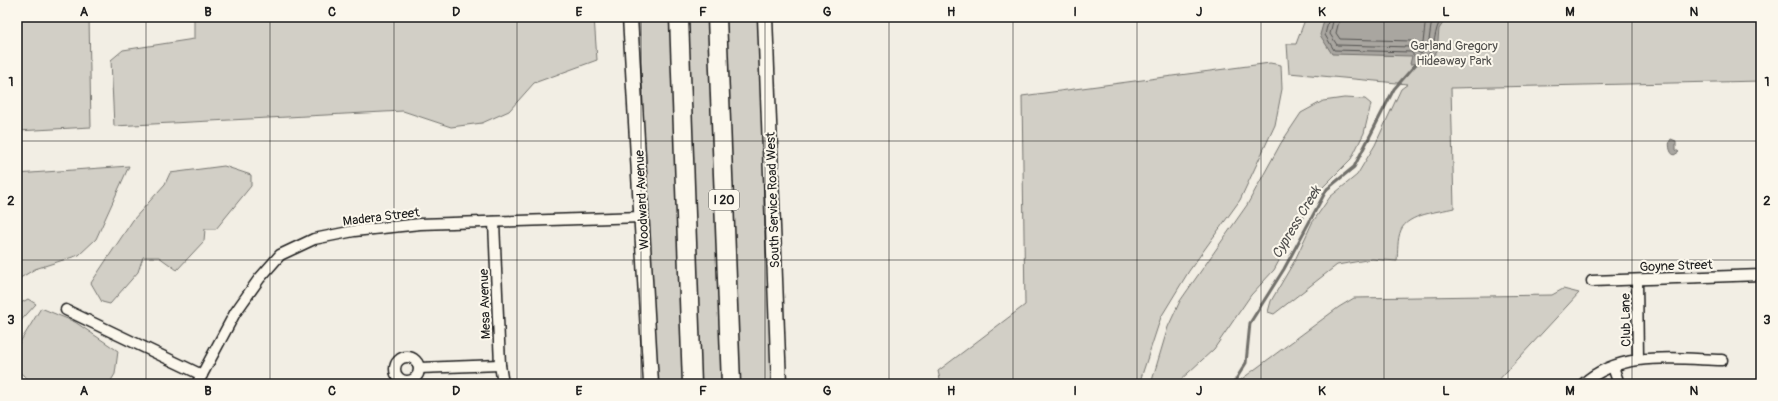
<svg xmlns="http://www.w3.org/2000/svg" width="1778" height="401" viewBox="0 0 1778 401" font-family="Pangolin,sans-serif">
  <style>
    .green { fill: #d2cfc6; stroke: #777671 }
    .water { fill: #a9a6a0; stroke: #716f6b }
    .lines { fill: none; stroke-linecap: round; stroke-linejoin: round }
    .shore { stroke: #545351; stroke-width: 1 }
    .stream { stroke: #716f6b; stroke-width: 3 }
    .street-casing { stroke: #1c1c1c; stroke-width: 13 }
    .secondary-casing { stroke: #1c1c1c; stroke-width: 17 }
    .highway-casing { stroke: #1c1c1c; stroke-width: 21 }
    .street { stroke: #fbf7ec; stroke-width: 10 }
    .secondary { stroke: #fbf7ec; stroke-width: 14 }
    .highway { stroke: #fbf7ec; stroke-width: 18 }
    .grid { fill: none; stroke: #1c1c1c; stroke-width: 1; stroke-opacity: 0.55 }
    .labels { text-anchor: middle; stroke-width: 4; stroke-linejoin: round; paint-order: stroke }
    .shield { fill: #fbf7ec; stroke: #5f5e5a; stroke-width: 1 }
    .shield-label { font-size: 12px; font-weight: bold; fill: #1c1c1c }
    .park-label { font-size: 13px; fill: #53524f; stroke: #fbf7ec }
    .street-label { font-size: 13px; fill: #1c1c1c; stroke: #fbf7ec }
    .water-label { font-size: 14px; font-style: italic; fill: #545351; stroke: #fbf7ec }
    .neatline { fill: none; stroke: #1c1c1c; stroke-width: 1.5 }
    .grid-label { font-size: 13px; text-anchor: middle; font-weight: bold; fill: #1c1c1c }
  </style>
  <rect width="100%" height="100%" fill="#f2eee4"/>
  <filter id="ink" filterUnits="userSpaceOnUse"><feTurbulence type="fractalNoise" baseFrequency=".025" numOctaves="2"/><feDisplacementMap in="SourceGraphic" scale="8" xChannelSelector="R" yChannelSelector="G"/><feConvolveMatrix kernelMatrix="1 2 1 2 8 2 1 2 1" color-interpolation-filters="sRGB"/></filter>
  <g filter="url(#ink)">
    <g class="green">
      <path d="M17,17H89L91,127L17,131Z"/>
      <path d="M194,17H594L597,60L534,83L509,111L482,123L451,127L403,111L114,126L111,60L123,50L194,39Z"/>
      <path d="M638,17H670L685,384H657Z"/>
      <path d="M686,17H710L724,384H700Z"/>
      <path d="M725,17H762L775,384H740Z"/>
      <path d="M1306,17H1761V81L1451,88L1454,208C1438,212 1408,214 1401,230C1397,239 1398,252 1397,261L1372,259L1337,265L1274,314L1268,312L1271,301L1295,260L1312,223L1330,197L1357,175L1375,145L1401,89L1408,84L1289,73L1287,44H1296Z"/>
      <path d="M1270,63L1281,65L1282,89L1275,125L1240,200L1189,271L1161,317L1139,384H941L938,371L1025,305L1022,96Z"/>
      <path d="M1344,98L1365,99L1371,104L1364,133L1351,159L1315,195L1274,270L1251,295L1214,349L1176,384H1151L1168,327L1180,301L1247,205L1281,143L1301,113L1323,101Z"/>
      <path d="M129,166L96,239L79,255L35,269L17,280V174Z"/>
      <path d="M224,166L251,175V186L216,229H205L204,241L177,270L159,257H143L138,272L110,304L102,302L91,283L133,220L165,184L170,173Z"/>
      <path d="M1563,289L1579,293L1495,384H1235L1339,307L1354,298L1552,295Z"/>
      <path d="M28,299L36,304L17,325V305Z"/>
      <path d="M41,308L75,322L118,351L115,374L109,384H29L30,381L17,370V347Z"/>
    </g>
    <g class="water">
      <path d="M1325,17H1447L1439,29L1437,51L1427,63L1410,64L1412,56L1332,54L1320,35Z"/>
      <path d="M1671,139L1676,141V150L1679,152L1674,155C1669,153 1668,142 1671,139Z"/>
    </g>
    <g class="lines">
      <g class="shore">
        <path d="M1329,17L1325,35L1334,50L1411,52L1417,59H1425C1438,44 1432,33 1442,17"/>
        <path d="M1334,17L1330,34L1337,45L1411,47L1421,54L1428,47L1431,26L1436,17"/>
        <path d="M1340,17L1336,33L1340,39L1411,41L1421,44L1423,43L1425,25L1429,17"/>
      </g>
      <path class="stream" d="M1233,384L1246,363L1250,323L1284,269L1327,189L1354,167L1394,89L1417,63V61"/>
      <g class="street-casing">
        <g id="street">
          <path d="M494,222L500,365L503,384"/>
          <path d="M1637,280L1638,359"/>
          <path d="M1592,281L1761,275"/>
          <path d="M66,310L202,375"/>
          <circle cx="407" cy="369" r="12"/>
          <path d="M1613,367L1619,384"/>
          <path d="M419,368L500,365"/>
          <path d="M197,384L235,313L259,279L280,255L314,239L354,231L420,224L642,217"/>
          <path d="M1583,384C1620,350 1676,359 1722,360"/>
        </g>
      </g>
      <g class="secondary-casing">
        <g id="secondary">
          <path d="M630,17L651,384"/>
          <path d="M765,17L779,384"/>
        </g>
      </g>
      <g class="highway-casing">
        <g id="highway">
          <path d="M679,17L692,384"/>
          <path d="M717,17L731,384"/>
        </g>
      </g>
      <use href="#street" class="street"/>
      <use href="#secondary" class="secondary"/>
      <use href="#highway" class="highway"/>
    </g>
  </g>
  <path class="grid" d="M146,17V384M270,17V384M394,17V384M517,17V384M641,17V384M765,17V384M889,17V384M1013,17V384M1137,17V384M1261,17V384M1384,17V384M1508,17V384M1632,17V384M17,141H1761M17,260H1761"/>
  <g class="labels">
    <rect class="shield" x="709" y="190" width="30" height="20" rx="3"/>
    <g class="shield-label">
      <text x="724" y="204">I 20</text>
    </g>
    <g class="park-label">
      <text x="1454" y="50">Garland Gregory<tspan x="1454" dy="15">Hideaway Park</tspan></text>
    </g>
    <g class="street-label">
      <text transform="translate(641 200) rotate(-93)" y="5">Woodward Avenue</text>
      <text transform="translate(772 200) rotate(-92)" y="5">South Service Road West</text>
      <text transform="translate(381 216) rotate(-7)" y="5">Madera Street</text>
      <text transform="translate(1676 265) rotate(-2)" y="5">Goyne Street</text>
      <text transform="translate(484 304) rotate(-92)" y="5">Mesa Avenue</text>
      <text transform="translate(1625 320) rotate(-91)" y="5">Club Lane</text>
    </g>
    <g class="water-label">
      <text transform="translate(1296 222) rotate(-59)" y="5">Cypress Creek</text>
    </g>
  </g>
  <rect width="1778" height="401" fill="none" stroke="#fbf7ec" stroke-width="44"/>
  <rect x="22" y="22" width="1734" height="357" class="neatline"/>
  <g class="grid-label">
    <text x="84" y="16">A</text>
    <text x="208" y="16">B</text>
    <text x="332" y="16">C</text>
    <text x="456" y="16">D</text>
    <text x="579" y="16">E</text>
    <text x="703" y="16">F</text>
    <text x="827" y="16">G</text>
    <text x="951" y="16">H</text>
    <text x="1075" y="16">I</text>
    <text x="1199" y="16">J</text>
    <text x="1322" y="16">K</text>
    <text x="1446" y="16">L</text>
    <text x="1570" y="16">M</text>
    <text x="1694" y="16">N</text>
    <text x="11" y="86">1</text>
    <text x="1767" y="86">1</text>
    <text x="11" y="205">2</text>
    <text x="1767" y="205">2</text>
    <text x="11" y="324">3</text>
    <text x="1767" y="324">3</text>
    <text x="84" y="395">A</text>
    <text x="208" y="395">B</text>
    <text x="332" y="395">C</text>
    <text x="456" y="395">D</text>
    <text x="579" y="395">E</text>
    <text x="703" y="395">F</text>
    <text x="827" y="395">G</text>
    <text x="951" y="395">H</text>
    <text x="1075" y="395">I</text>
    <text x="1199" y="395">J</text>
    <text x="1322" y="395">K</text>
    <text x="1446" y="395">L</text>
    <text x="1570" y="395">M</text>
    <text x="1694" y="395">N</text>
  </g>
</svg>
